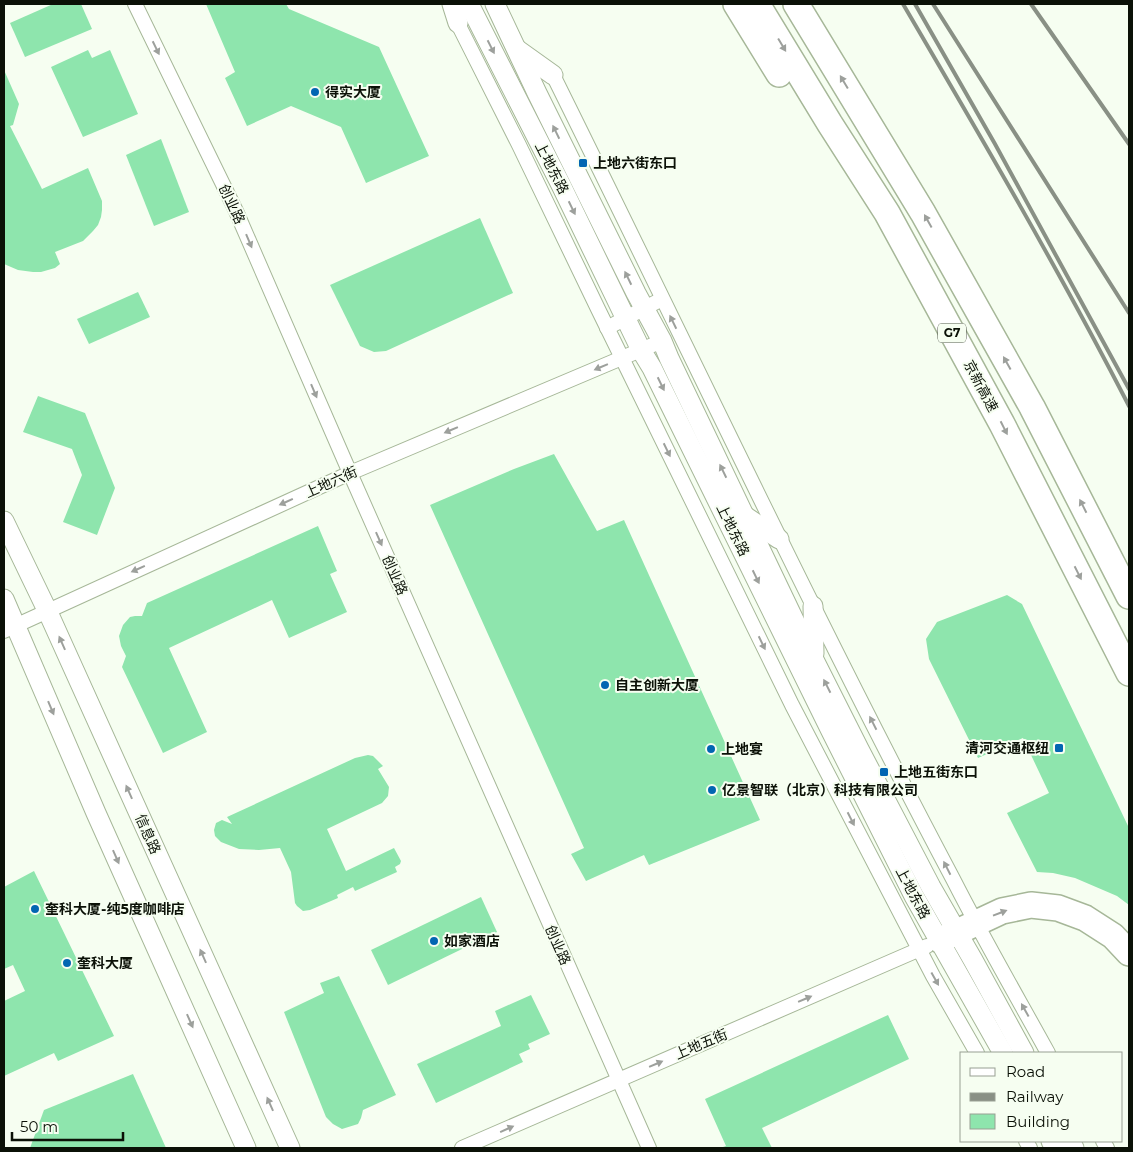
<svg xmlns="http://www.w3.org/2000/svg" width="1133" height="1152" viewBox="0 0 1133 1152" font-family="Montserrat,'Noto Sans SC',sans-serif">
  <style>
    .building { fill: #8ee5ad }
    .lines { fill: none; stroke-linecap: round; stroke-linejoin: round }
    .minor-casing { stroke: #a6b798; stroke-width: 16 }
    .secondary-casing { stroke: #a6b798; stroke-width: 21 }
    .motorway-casing { stroke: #a6b798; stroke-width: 28 }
    .minor { stroke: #fff; stroke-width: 14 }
    .secondary { stroke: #fff; stroke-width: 19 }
    .motorway { stroke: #fff; stroke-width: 25 }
    .rail { stroke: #899085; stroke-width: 4 }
    .oneway { fill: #9da09c }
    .poi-dot { fill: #0266b2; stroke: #f6fef1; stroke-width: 2 }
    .labels { text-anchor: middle; stroke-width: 4; stroke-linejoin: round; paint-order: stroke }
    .shield { fill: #f6fef1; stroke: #52584d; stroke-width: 1 }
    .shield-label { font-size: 12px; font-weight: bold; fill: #0b1107 }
    .poi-label { font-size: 14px; font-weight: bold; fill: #0b1107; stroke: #f6fef1; text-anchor: start }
    .street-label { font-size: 14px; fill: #0b1107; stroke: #f6fef1 }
  </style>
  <rect width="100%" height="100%" fill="#f6fef1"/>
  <g class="building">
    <path d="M53,4H81L92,29L25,57L10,23Z"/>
    <path d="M206,4H286L289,9L379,47L429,156L366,183L341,127L291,106L247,126L225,78L235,72Z"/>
    <path d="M88,50L92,58L110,50L138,114L83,137L51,67Z"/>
    <path d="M4,70L19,104L13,125L10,126L42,189L88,168L102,201V210L101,217L98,225L93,231L83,241L55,252L60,264L55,268L41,272H33L18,270L4,264Z"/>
    <path d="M161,139L189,212L154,226L126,155Z"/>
    <path d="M480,218L513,293L386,351L374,352L360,346L330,285Z"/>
    <path d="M138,292L150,317L89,344L77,319Z"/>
    <path d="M38,396L85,413L115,488L97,535L63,522L82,475L72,449L23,432Z"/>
    <path d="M554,454L597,531L624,520L760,820L649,865L644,855L586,881L571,854L584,848L430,505L514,469Z"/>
    <path d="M318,526L337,571L330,574L347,612L289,638L272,600L169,648L207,732L163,753L122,667L126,656L121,646L119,636L123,625L130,617L135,616H142L147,603Z"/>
    <path d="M1007,595L1022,604L1129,828V905L1117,896L1075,878L1053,873L1037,872L1007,813L1049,793L1023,738L978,758L929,659L926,639L937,622Z"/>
    <path d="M368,755L373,756L383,766L378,769L389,787L388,796L382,803L327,829L346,871L394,848L401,861L400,864L395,867L397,872L355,891L353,887L337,895L338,898L310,910L303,911L297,906L295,903L291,872L280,848L259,850L239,849L221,842L215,836L214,830L216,823L222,820L232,824L227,817L355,758Z"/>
    <path d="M34,871L114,1036L58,1061L54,1053L4,1076V1001L25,991L13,965L4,969V887Z"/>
    <path d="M481,897L497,932L388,985L371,950Z"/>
    <path d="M339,976L396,1095L363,1110L361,1118L358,1124L342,1129L333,1124L326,1117L284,1012L324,993L320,983Z"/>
    <path d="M531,995L550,1034L528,1044L530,1049L519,1054L523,1062L436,1103L417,1064L501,1026L495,1011Z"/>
    <path d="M888,1015L909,1059L762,1128L772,1148H720L726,1146L705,1099Z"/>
    <path d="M133,1074L166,1148H30L44,1110Z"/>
  </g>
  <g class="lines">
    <g class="minor-casing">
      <g id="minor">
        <path d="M135,4L236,211L350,473L649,1148"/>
        <path d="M454,16L519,145L598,309L792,705L933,976L977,1053"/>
        <path d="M553,75C686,343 813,615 953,879C983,938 1016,995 1048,1053"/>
        <path d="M607,328L662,299"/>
        <path d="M4,631L350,473L662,341"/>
        <path d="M1026,1141L1030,1148"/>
        <path d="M1103,1141L1107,1148"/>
        <path d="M462,1148L927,946"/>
      </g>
    </g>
    <g class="secondary-casing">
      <g id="secondary">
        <path d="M452,4L458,23"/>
        <path d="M469,4L561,185L641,350L652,368L831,731L914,896L1003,1053"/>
        <path d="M495,4L537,93L636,293L662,341L669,358L797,626L859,749L931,887L973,960L1024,1053"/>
        <path d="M518,50L553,75"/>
        <path d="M745,516L779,539"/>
        <path d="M4,521L47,610L290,1148"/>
        <path d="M4,599L96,813L246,1148"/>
        <path d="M813,606L814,654"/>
        <path d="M1051,1141L1055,1148"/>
        <path d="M1070,1141L1074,1148"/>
      </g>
    </g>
    <g class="motorway-casing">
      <g id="motorway">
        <path d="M736,4L779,74"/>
        <path d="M757,4L830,124L887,213L1002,424L1129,673"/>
        <path d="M796,4L923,213L1032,407L1129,596"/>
        <path d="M940,940L1002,911L1031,905L1058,908L1085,918L1113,936L1129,953"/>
      </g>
    </g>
    <use href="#minor" class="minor"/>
    <use href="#secondary" class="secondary"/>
    <use href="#motorway" class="motorway"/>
    <g class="rail">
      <path d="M903,4C981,137 1059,270 1129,406"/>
      <path d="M915,4L995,144L1129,389"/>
      <path d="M933,4L1129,313"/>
      <path d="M1031,4L1129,144"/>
    </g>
  </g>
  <defs><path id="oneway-solid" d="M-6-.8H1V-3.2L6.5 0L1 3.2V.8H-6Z" transform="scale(1.25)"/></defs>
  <g class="oneway">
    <use href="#oneway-solid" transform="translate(782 45) rotate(59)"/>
    <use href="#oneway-solid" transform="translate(491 47) rotate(63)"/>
    <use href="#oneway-solid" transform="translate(156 48) rotate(64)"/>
    <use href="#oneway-solid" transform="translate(844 82) rotate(-121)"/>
    <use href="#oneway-solid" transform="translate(556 132) rotate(-116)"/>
    <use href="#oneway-solid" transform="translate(572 208) rotate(64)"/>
    <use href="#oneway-solid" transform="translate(928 221) rotate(-119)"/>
    <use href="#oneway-solid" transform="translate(249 241) rotate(67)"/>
    <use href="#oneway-solid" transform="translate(628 278) rotate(-116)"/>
    <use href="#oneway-solid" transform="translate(673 322) rotate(-116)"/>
    <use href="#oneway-solid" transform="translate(1007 363) rotate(-119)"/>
    <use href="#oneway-solid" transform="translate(601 367) rotate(157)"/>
    <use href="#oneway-solid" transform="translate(661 384) rotate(64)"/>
    <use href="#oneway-solid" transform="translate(314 391) rotate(67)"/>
    <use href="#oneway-solid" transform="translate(1004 428) rotate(63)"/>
    <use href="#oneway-solid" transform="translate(451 430) rotate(157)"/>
    <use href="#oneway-solid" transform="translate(667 450) rotate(64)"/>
    <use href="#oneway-solid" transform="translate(723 471) rotate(-116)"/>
    <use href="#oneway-solid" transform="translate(286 502) rotate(156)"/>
    <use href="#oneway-solid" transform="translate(1083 506) rotate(-117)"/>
    <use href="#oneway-solid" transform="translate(379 539) rotate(66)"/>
    <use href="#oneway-solid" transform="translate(138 569) rotate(156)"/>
    <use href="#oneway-solid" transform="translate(1078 573) rotate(63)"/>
    <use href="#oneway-solid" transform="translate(756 577) rotate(64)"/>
    <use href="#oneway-solid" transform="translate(62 643) rotate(-114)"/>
    <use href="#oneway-solid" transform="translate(762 643) rotate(64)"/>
    <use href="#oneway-solid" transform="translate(827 686) rotate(-117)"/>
    <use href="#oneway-solid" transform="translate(51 708) rotate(67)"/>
    <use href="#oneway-solid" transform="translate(873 723) rotate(-117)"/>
    <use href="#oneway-solid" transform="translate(129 792) rotate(-114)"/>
    <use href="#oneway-solid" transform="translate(851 819) rotate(63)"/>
    <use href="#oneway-solid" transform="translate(116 857) rotate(66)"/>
    <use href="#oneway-solid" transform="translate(947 868) rotate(-117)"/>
    <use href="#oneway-solid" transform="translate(1000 913) rotate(-21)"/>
    <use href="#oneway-solid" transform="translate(203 956) rotate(-114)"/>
    <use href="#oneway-solid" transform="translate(935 979) rotate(61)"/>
    <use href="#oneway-solid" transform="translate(805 999) rotate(-23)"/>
    <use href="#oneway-solid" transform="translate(1025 1010) rotate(-119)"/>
    <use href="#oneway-solid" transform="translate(190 1021) rotate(66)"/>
    <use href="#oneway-solid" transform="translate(656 1064) rotate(-23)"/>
    <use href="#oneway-solid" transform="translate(270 1104) rotate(-114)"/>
    <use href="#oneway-solid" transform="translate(507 1129) rotate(-24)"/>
  </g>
  <g class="poi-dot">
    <circle cx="315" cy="92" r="5"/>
    <rect x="578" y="158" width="10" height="10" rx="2.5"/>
    <circle cx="605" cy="685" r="5"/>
    <rect x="1054" y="743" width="10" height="10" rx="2.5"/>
    <circle cx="711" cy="749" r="5"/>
    <rect x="879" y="767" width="10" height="10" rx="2.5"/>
    <circle cx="712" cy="790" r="5"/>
    <circle cx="35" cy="909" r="5"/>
    <circle cx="434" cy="941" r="5"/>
    <circle cx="67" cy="963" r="5"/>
  </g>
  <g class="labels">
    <rect class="shield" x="938" y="323.5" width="28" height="19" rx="4"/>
    <g class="shield-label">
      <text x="952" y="337">G7</text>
    </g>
    <g class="poi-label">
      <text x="325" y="97">得实大厦</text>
      <text x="593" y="168">上地六街东口</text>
      <text x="615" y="690">自主创新大厦</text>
      <text x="1049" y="753" text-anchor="end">清河交通枢纽</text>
      <text x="721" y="754">上地宴</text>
      <text x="894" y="777">上地五街东口</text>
      <text x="722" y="795">亿景智联（北京）科技有限公司</text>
      <text x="45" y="914">奎科大厦-纯5度咖啡店</text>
      <text x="444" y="946">如家酒店</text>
      <text x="77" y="968">奎科大厦</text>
    </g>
    <g class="street-label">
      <text transform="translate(552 168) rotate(63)" y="5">上地东路</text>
      <text transform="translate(232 204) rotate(65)" y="5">创业路</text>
      <text transform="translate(981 386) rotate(62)" y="5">京新高速</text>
      <text transform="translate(331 482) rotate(-24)" y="5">上地六街</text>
      <text transform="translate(733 530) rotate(64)" y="5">上地东路</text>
      <text transform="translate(395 575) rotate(66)" y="5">创业路</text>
      <text transform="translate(148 834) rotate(66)" y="5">信息路</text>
      <text transform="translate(913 893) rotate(62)" y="5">上地东路</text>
      <text transform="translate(558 945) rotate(66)" y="5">创业路</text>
      <text transform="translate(701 1044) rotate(-23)" y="5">上地五街</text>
    </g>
  </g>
  <rect width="1133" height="1152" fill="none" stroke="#0b1107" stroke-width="10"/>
  <rect x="960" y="1052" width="162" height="90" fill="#f6fef1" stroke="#989f93"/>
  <rect x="970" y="1068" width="25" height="8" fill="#ffffff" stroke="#989f93"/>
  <text x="1006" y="1077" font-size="15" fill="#0b1107">Road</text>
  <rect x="970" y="1093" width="25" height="8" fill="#899085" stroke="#989f93"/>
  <text x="1006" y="1102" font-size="15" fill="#0b1107">Railway</text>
  <rect x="970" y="1114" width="25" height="15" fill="#8ee5ad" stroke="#989f93"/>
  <text x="1006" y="1127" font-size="15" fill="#0b1107">Building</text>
  <path d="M12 1132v8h111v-8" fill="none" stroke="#0b1107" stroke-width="2.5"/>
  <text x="20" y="1132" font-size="15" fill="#0b1107" stroke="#f6fef1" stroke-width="4" paint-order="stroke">50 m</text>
</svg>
